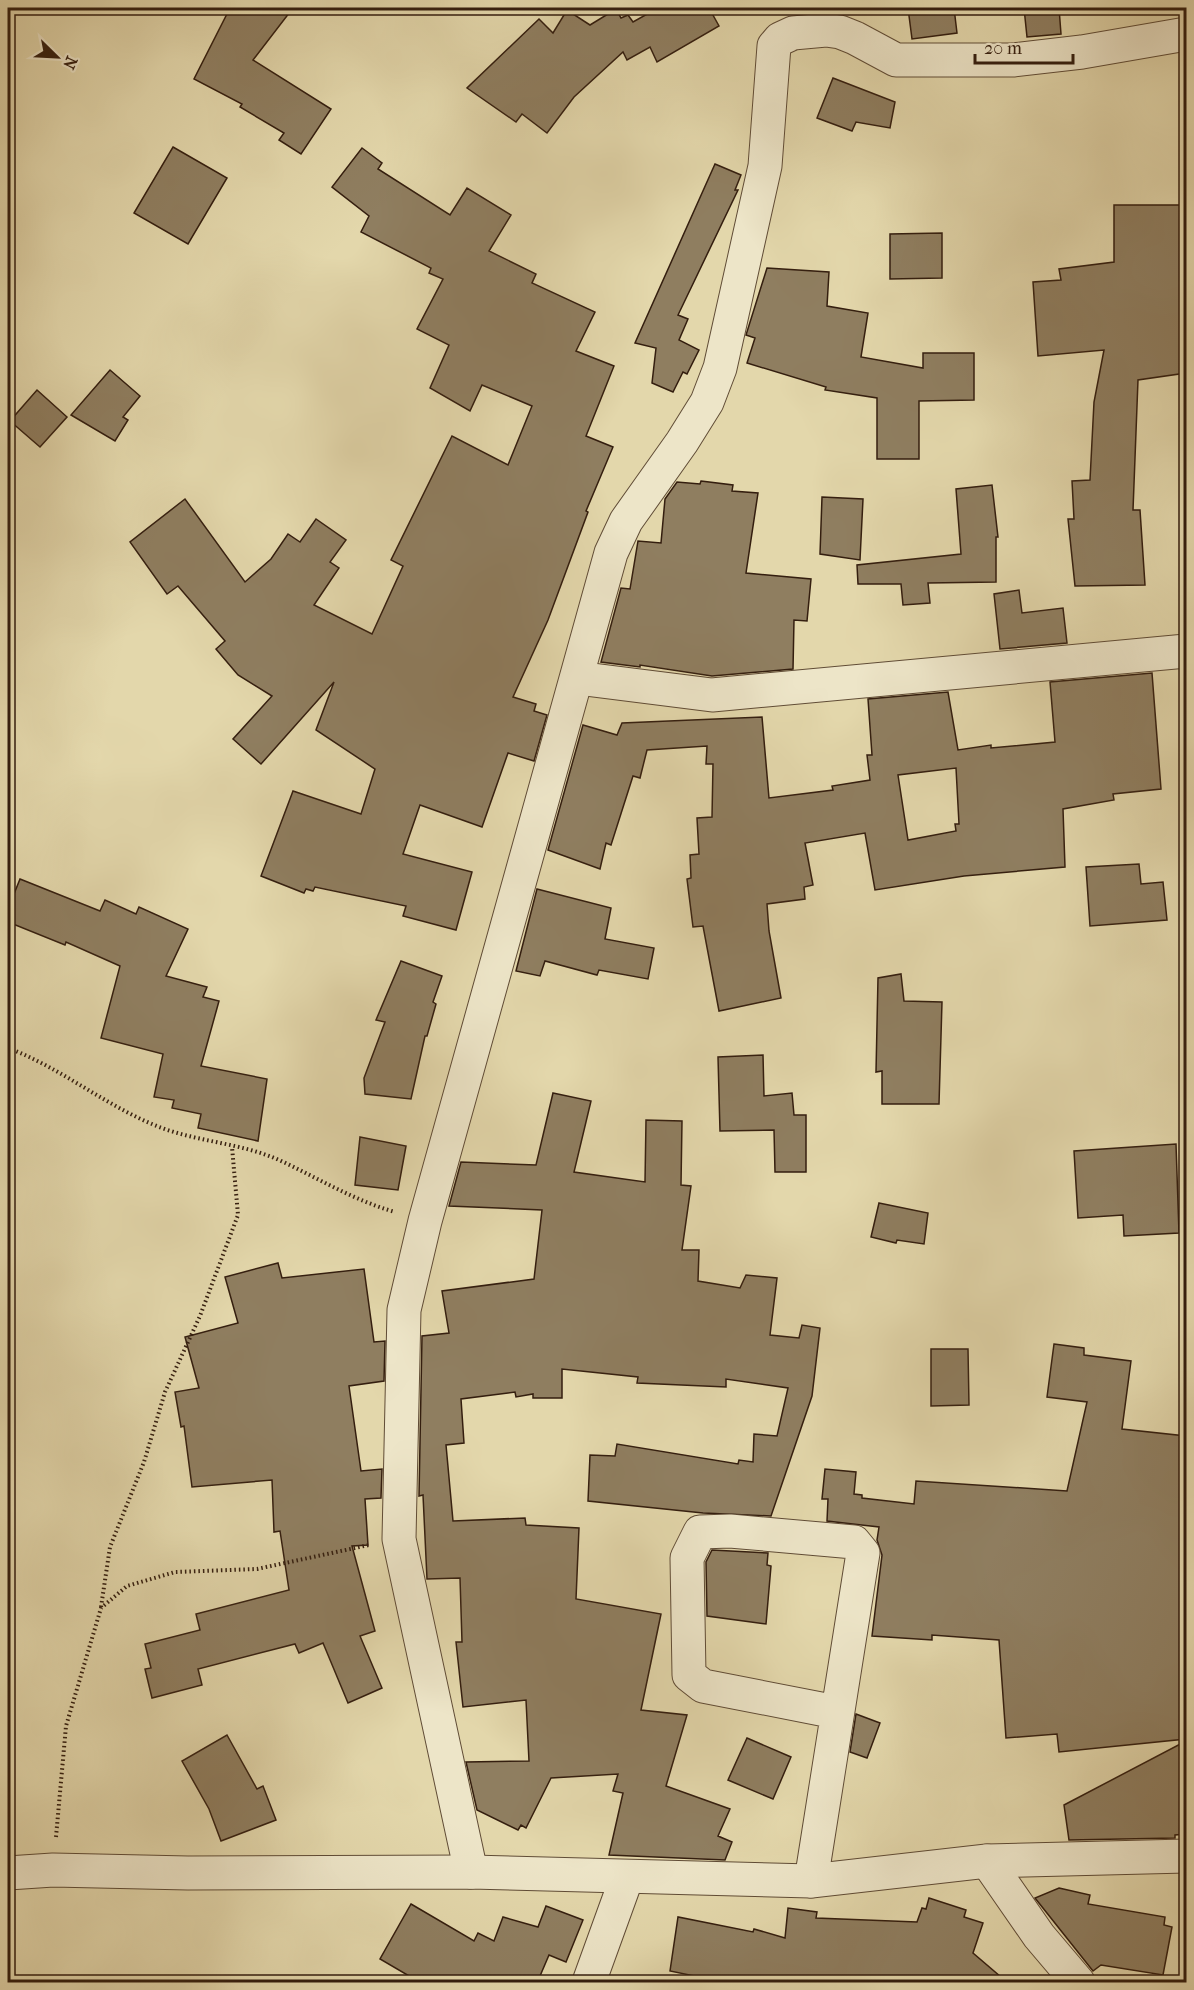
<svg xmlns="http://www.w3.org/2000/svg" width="1194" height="1990" viewBox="0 0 1194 1990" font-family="'IM FELL French Canon',serif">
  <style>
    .building { fill: #8f7e60; stroke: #341e0f; stroke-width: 1.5; fill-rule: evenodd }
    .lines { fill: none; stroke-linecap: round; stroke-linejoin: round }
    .minor-casing { stroke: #604c36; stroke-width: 35 }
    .path { stroke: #341e0f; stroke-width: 4; stroke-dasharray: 1.5 3; stroke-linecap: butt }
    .minor { stroke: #ede5c8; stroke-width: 33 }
  </style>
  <rect width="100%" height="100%" fill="#e3d7ab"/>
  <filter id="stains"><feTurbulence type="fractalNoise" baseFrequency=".00333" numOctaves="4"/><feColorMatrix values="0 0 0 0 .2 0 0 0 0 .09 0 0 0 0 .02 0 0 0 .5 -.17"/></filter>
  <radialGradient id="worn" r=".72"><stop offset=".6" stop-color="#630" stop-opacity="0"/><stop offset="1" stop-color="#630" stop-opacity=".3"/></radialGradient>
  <g class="building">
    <path d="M230,8H293L253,60L331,109L301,154L279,140L284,133L240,107L242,104L194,79Z"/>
    <path d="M658,8H709L719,26L657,62L650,47L627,60L623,52L574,97L547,133L522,114L516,122L467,88L539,19L553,33L567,10L590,25L616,9L621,18L628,15L633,22Z"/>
    <path d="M908,8H954L957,33L912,39Z"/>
    <path d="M1024,8H1059L1061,34L1027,37Z"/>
    <path d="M833,78L895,102L890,128L856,122L852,131L817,118Z"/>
    <path d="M173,147L227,178L188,244L134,213Z"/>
    <path d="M362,148L382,163L378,169L450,215L467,188L511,215L489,251L536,274L532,283L595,312L576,351L614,366L586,436L613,447L586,511L588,512L548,620L513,697L536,704L534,711L547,715L534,761L508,753L482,827L420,805L403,854L472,872L456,930L403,916L406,906L315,887L313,891L306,889L304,893L261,876L293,791L361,814L375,769L316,730L334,682L261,764L233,739L272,696L238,675L216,649L225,641L178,586L167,594L130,542L185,499L245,582L271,559L288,534L300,542L316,519L346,540L330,562L339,568L314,605L372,634L403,566L391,560L452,436L508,465L532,406L482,385L470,411L430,388L449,345L417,329L443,279L429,273L431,268L361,232L369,216L332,187Z"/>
    <path d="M715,164L741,175L735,190H738L678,315L688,319L679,340L699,350L687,374L683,372L673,392L652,383L656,348L635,343Z"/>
    <path d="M1114,205H1180V266L1186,265V373L1138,380L1133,510H1140L1145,585L1075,586L1068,519H1074L1072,481L1090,480L1094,402L1104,350L1038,356L1033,282L1061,280L1059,269L1114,262Z"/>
    <path d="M942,233V278L890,279V234Z"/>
    <path d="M767,268L829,272L827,306L868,313L861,357L923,368V353H974V400L919,401V459H877V398L825,390L826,387L747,363L755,338L746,335Z"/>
    <path d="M110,370L140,396L123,417L128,420L115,441L71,415Z"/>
    <path d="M37,390L67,417L40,447L10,421Z"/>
    <path d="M701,481L733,485L732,491L758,493L746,573L811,579L807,621L794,620L793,669L712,676L640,665V667L601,662L621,588L630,589L638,541L661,543L665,499L677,482L700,484Z"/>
    <path d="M992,485L998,537H996V582L928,583L930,603L903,605L901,584H858L857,565L961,554L956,489Z"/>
    <path d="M822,497L863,499L860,560L820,554Z"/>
    <path d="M1019,590L1022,613L1063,608L1067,643L1000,649L994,594Z"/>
    <path d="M1152,673L1161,789L1113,794L1114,800L1063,809L1065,867L964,876L875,890L865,833L805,843L813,885L804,887L805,899L767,904L769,931L781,998L719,1011L703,926L693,927L687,879L691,878L690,855L699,854L697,818L712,817L713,764H706L707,746L647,750L640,778L633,776L611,845L606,843L600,869L548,850L583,725L617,735L622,723L762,717L769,798L833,790L832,786L870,780L867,755H872L868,699L948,692L958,750L991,745V748L1055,742L1050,682ZM956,768L959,824H955L956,831L908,840L898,775Z"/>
    <path d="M1139,864L1141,884L1163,882L1167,920L1090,926L1086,867Z"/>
    <path d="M20,879L100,911L105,900L136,914L139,907L188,929L166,976L207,987L203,997L219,1001L201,1066L267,1079L258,1141L198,1128L201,1114L172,1108L174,1100L154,1097L163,1054L101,1038L120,966L66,942L65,945L8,922V909Z"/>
    <path d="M537,889L611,908L605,939L654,948L648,979L599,970L597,975L545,961L540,976L516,971Z"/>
    <path d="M401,961L442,976L433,1002L436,1004L427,1036H425L411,1099L365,1094L364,1078L385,1022L376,1020Z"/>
    <path d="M901,974L904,1001L942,1002L939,1104H882V1071L876,1072L878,978Z"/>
    <path d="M763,1055L764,1096L792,1093L794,1115H806V1172H775L774,1130L720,1131L718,1057Z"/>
    <path d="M553,1093L591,1101L574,1172L645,1182L646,1120L682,1121L681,1185L691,1186L682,1250H699L698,1281L740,1288L746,1275L777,1278L770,1335L799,1338L802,1325L820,1328L812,1396L771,1516L703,1513L588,1501L590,1455L615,1456L617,1444L738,1464L739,1460L753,1462L754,1434L777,1436L788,1388L726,1379V1387L637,1383L638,1377L562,1369V1398H533V1394L516,1397L515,1392L461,1399L464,1443L446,1445L453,1521L525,1518L526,1525L579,1528L576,1599L661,1614L641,1710L687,1715L666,1786L730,1809L718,1836L732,1842L725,1860L609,1855L623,1793L613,1791L618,1774L551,1778L526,1828L521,1825L518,1830L477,1810L466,1762L529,1761L526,1700L463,1707L456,1642H462L460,1578L427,1579L423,1495L419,1496L422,1336L449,1333L442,1291L534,1279L542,1210L449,1206L461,1162L536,1165Z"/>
    <path d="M360,1137L406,1146L398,1190L355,1185Z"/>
    <path d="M1176,1144L1179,1233L1124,1236L1123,1215L1078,1218L1074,1151Z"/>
    <path d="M879,1203L928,1213L924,1244L897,1240L896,1243L871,1237Z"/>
    <path d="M278,1263L282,1278L364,1269L374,1342L385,1341L384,1381L349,1386L361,1471L382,1469L381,1498L365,1499L368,1545L352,1546L375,1631L360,1636L382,1688L348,1703L323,1643L299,1653L295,1644L198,1669L202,1685L152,1698L145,1669L151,1668L145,1644L200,1630L196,1614L289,1590L280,1531L274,1532L272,1480L192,1487L184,1426L181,1427L175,1392L199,1388L185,1337L238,1323L225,1277Z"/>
    <path d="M1054,1344L1084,1348V1355L1131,1361L1122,1429L1186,1436V1739L1059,1752L1057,1734L1006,1738L999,1640L932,1635V1640L872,1636L882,1555L877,1540L879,1527L827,1521L828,1499H822L825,1469L856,1472L854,1494L862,1495V1498L914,1504L916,1481L1067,1491L1087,1402L1047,1397Z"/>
    <path d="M931,1349H968L969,1405L931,1406Z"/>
    <path d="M712,1550L768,1553L767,1565L771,1566L766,1624L707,1616L706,1562Z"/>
    <path d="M856,1714L880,1723L867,1758L850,1752Z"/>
    <path d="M227,1735L257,1789L263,1786L276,1820L221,1841L209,1809L182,1761Z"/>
    <path d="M747,1738L791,1757L773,1799L728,1780Z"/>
    <path d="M1186,1741V1834L1175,1835V1838L1069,1840L1064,1805Z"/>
    <path d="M1059,1888L1090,1895L1088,1904L1165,1917L1164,1925L1172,1927L1163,1975L1101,1965L1093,1971L1035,1898Z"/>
    <path d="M929,1898L966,1910L964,1917L983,1923L973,1953L1008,1983H909L896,1978L823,1976L822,1980L804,1977L802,1983H728L670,1971L678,1917L753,1932L754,1929L785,1938L788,1908L817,1912L816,1918L917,1922L922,1908L926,1909Z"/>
    <path d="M411,1904L474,1941L478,1933L494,1941L503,1917L538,1927L546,1906L583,1920L566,1962L549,1955L537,1983H421L380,1959Z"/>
  </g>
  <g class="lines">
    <g class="minor-casing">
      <g id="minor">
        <path d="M577,678L712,695L1186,651"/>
        <path d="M987,1861L1039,1936L1078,1982"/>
        <path d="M471,1872L399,1539L404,1310L425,1221L611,553L626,521L682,442L707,402L720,368L765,166L774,46L780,39L793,33L826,30L840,32L855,38L896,60H1013L1082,52L1186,34"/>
        <path d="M8,1873L53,1870L188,1873L471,1872L811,1881L987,1861L1186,1856"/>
        <path d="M811,1881L863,1553L854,1542L730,1531L700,1532L687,1558L689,1675L703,1686L836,1712"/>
        <path d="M589,1982L627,1877"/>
      </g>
    </g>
    <g class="path">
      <path d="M8,1048C59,1067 102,1103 152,1124C193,1142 239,1142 279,1160C318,1178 353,1200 395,1212"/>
      <path d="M101,1607L110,1547L144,1462L165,1392L200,1316L238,1215L232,1147"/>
      <path d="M56,1837L66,1726L101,1608L127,1586L175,1572L257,1569L369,1545"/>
    </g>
    <use href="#minor" class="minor"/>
  </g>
  <rect width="1194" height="1990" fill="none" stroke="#e3d7ab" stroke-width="30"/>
  <rect x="9" y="9" width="1176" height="1972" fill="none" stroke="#341e0f" stroke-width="3"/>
  <rect x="15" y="15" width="1164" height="1960" fill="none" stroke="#341e0f" stroke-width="1.5"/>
  <g transform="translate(57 57) rotate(114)" stroke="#ede5c8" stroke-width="4.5" paint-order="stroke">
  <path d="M0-4.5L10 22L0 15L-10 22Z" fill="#341e0f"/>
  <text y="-9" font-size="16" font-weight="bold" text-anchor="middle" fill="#341e0f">N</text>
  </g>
  <path d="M975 54v9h98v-9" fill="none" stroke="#341e0f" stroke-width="3"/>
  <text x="984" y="54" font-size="18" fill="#341e0f" stroke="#ede5c8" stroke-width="4.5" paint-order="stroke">20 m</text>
  <rect width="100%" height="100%" filter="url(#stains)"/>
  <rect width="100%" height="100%" fill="url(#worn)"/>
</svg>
